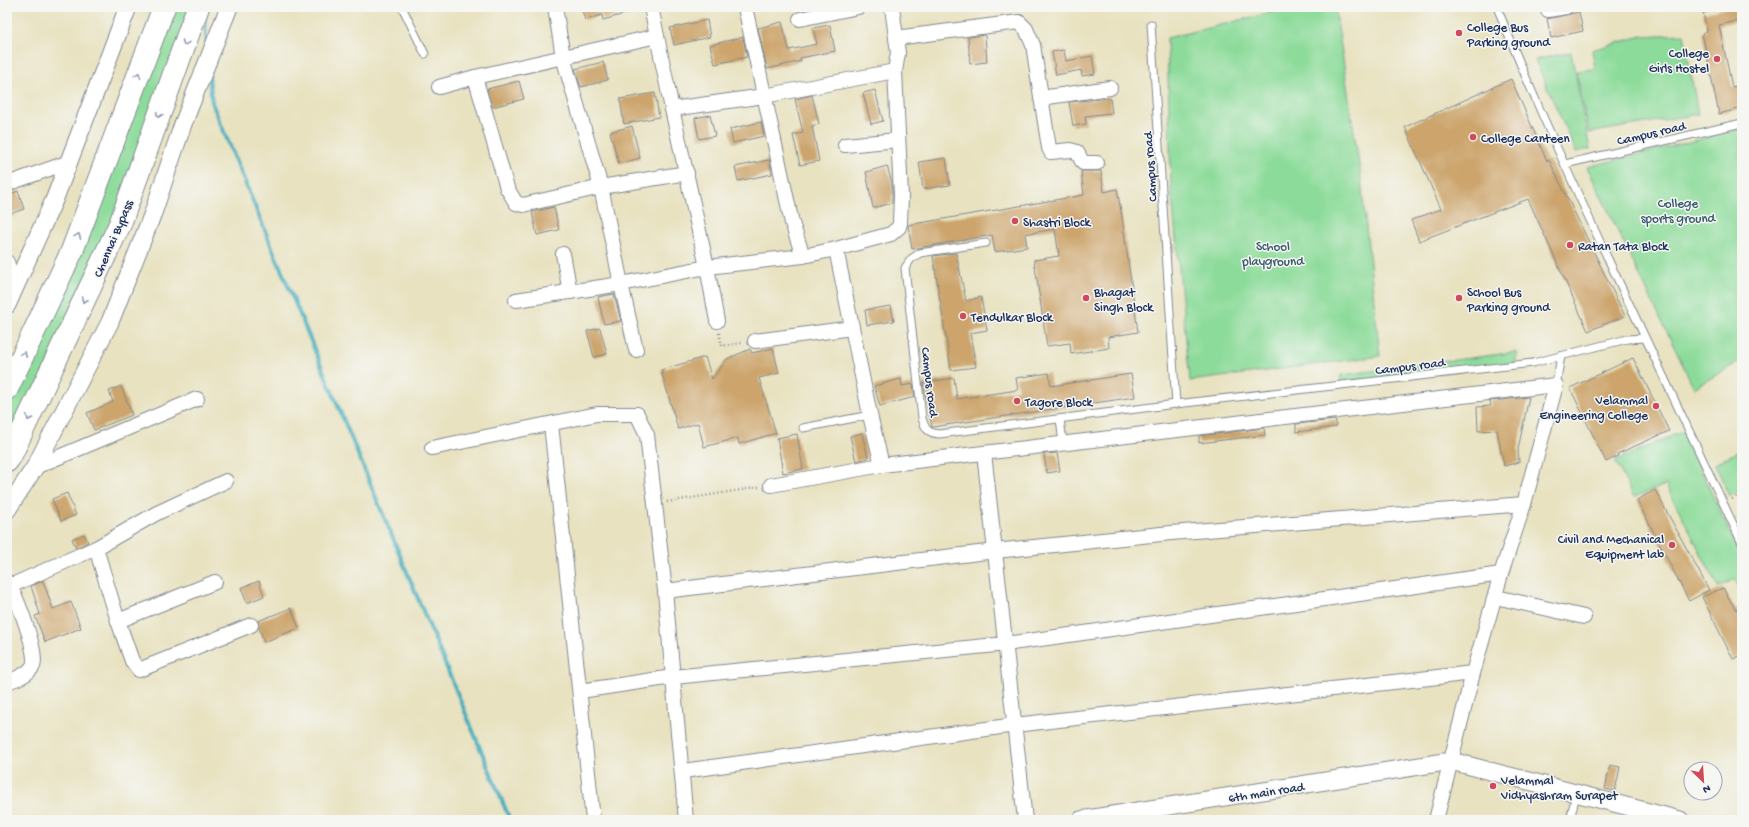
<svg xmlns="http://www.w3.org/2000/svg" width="1749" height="827" viewBox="0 0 1749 827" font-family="'Gochi Hand',sans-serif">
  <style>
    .green { fill: #8cdb9a; stroke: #54857c }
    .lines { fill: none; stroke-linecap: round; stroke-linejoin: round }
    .stream { stroke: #3eacbc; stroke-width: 4 }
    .building { fill: #cca46c }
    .service-casing { stroke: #82888f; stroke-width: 9 }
    .minor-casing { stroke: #82888f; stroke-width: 16 }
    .tertiary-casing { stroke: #82888f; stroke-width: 19 }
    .trunk-casing { stroke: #82888f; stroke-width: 24 }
    .path { stroke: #82888f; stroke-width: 2.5; stroke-dasharray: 1 3; stroke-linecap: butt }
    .service { stroke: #fff; stroke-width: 7 }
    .minor { stroke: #fff; stroke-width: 14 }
    .tertiary { stroke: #fff; stroke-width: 17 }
    .trunk { stroke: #fff; stroke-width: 22 }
    .oneway { stroke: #8d97ae }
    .poi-dot { fill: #d1495b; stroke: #f6f6f2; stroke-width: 1.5 }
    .labels { text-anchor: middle; stroke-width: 3; stroke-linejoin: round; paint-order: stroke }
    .poi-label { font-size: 13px; fill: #1b2f5e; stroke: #f6f6f2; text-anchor: start }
    .street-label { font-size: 13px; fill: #1b2f5e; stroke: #f6f6f2 }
    .park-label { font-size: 13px; fill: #375a6d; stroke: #f6f6f2 }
  </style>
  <rect width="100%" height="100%" fill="#f6f6f2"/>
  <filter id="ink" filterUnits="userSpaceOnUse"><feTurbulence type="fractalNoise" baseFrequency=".025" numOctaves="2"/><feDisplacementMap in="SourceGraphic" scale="8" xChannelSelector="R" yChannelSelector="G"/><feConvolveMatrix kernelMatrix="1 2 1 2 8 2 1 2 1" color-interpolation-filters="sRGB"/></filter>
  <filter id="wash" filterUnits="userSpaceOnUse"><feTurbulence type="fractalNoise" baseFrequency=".012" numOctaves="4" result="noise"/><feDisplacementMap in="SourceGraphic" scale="16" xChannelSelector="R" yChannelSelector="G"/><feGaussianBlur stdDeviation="0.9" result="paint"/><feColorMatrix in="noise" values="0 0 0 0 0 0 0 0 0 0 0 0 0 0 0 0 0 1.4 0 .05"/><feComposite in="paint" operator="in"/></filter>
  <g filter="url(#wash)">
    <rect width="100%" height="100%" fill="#e8e2c0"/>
    <g class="green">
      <path d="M171,7H191L112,224L7,453V406L60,292Z"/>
      <path d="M1293,7H1335L1360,171L1380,356L1190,381L1171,186L1167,38Z"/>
      <path d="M1684,34L1698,114L1589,133L1576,71L1595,69L1592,50L1642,36Z"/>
      <path d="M1571,52L1590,149L1576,152L1535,60Z"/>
      <path d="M1742,129V360L1694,388L1587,167Z"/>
      <path d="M1516,352V363L1341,386V375Z"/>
      <path d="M1683,431L1742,559V594L1735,579L1718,587L1666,485L1634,497L1615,461Z"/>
      <path d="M1742,449V490L1729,496L1715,464Z"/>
    </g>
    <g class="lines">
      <g class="stream">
        <path d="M204,15L207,46"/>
        <path d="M209,75L212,103L510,820"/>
      </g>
    </g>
    <g id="blocks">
      <g class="building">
        <path d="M581,7H638L639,10L603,20L602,15L585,20Z"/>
        <path d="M1731,7H1742V20L1719,25L1732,87L1742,85V108L1719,114L1702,33L1707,31L1703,13Z"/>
        <path d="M1579,12L1583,31L1551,38L1547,19Z"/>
        <path d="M707,20L710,37L674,45L670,28Z"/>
        <path d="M782,22L789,50L817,44L813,28L830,25L835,51L800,58L801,61L767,69L758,28Z"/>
        <path d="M985,35L987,62L970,64L968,37Z"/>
        <path d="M743,37L747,57L715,64L710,45Z"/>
        <path d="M1064,50L1066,61L1092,56L1095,74L1082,76L1081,70L1056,75L1052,52Z"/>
        <path d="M603,62L608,80L581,87L575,69Z"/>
        <path d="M1511,79L1547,161L1549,160L1625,316L1588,331L1528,199L1419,241L1411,220L1441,209L1405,127Z"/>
        <path d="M519,81L524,99L492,107L487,89Z"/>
        <path d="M875,90L883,121L871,124L863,93Z"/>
        <path d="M655,93L659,117L624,124L620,99Z"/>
        <path d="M812,95L819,124L812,126L819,161L800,165L793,135L803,133L795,99Z"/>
        <path d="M1110,98L1112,113L1085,116L1086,124L1073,126L1069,102Z"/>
        <path d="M710,115L715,136L699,139L695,118Z"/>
        <path d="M761,122L764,136L733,143L730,129Z"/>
        <path d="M632,126L640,158L619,164L610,132Z"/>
        <path d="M946,158L950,185L923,189L919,162Z"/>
        <path d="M769,160L772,174L738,181L735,167Z"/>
        <path d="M887,166L892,183V203L873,208L866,172Z"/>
        <path d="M1081,171H1101L1104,192L1117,189L1122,217L1138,332L1108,337L1109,348L1071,354L1070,343L1047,346L1034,260L1059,256L1055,229L1025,234L1027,247L995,252L992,235L912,249L908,225L1084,195Z"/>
        <path d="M18,191L24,209L7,215V195Z"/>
        <path d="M554,207L559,230L537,235L532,212Z"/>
        <path d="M956,253L966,301L981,297L987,330L970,333L976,367L951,370L933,256Z"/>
        <path d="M614,294L621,321L604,324L598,297Z"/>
        <path d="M891,306L894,321L867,325L865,310Z"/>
        <path d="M600,328L607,354L594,357L587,331Z"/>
        <path d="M773,348L779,373L759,378L776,433L739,444L738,438L704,447L698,423L678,429L661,370L705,357L712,379L727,359L750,349L752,353Z"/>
        <path d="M1633,358L1669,431L1617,454L1618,456L1606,462L1570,388Z"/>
        <path d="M1049,373L1051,386L1131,374L1135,397L932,427L923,383L954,378L957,399L1018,390L1016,378Z"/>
        <path d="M901,379L902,386L913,384L915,397L880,406L874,386Z"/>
        <path d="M121,386L132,415L94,430L87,413L113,402L109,391Z"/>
        <path d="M1529,397L1518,449L1519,462L1504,466L1497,430L1478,431L1477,407L1491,406L1490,401Z"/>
        <path d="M1336,420V427L1296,432V424Z"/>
        <path d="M1264,428L1265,435L1199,443V436Z"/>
        <path d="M862,433L868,458L856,461L850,436Z"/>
        <path d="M797,434L803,469L783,473L777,438Z"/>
        <path d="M1057,453L1060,471L1047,473L1044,454Z"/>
        <path d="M1655,490L1709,590L1689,601L1637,500Z"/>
        <path d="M67,493L76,515L61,521L52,499Z"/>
        <path d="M84,534L88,542L76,548L72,539Z"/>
        <path d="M43,581L53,609L71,602L81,628L45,642L35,616L40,614L31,586Z"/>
        <path d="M259,581L264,596L247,603L241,588Z"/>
        <path d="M1723,588L1736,610L1742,608V655L1733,659L1702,597Z"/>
        <path d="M291,608L299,628L264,642L259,628L258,621Z"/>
        <path d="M1610,765L1620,767L1615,791L1605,789Z"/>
      </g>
    </g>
  </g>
  <g filter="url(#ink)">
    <use href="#blocks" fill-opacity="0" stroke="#82888f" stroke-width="1"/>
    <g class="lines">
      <g class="service-casing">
        <g id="service">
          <path d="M402,7L425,54"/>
          <path d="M1497,7C1531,93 1570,177 1609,261C1653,355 1697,449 1742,543"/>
          <path d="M1151,24L1176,404L1533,363L1627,339L1645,338"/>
          <path d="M1565,164L1742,123"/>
          <path d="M986,243L920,253L911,259L905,268L922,418C925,429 928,433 939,434L1176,404"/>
          <path d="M1556,385L1561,356"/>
          <path d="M1060,419L1063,443"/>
          <path d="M803,428L870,415"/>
          <path d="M1570,820L1576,794"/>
        </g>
      </g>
      <g class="minor-casing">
        <g id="minor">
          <path d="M555,7L563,57L601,187L621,284L636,350"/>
          <path d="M651,7L672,109"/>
          <path d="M745,7L792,223L803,256"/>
          <path d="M1548,10L1566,7"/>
          <path d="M800,19L858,7"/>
          <path d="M896,38L1019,22L1026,29L1033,45L1049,148L1051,152L1070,150L1077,152L1083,163H1097"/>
          <path d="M475,77L507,188L516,203L523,205L601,187L687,173"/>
          <path d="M439,87L475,77L657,36"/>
          <path d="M1041,98L1110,88"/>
          <path d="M845,145L898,140"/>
          <path d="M7,184L69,162"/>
          <path d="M836,249L870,415L882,465"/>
          <path d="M563,254L570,292"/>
          <path d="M7,262L15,287"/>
          <path d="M516,300L621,284L707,267L803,256L836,249L891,234L899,227L900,223L901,195L895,71L898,53L892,7"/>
          <path d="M717,321L707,267L672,109L764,96L895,71"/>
          <path d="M755,341L852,328"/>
          <path d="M551,424L593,820"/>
          <path d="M432,448L597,414H637L647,435L665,591L686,820"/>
          <path d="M984,453L1025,820"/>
          <path d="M35,467L197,399"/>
          <path d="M771,485L882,465L1556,385L1524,504L1501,574L1473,673L1436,820"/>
          <path d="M96,548L118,621L132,661L139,670L251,625"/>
          <path d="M7,582C16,594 39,654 33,666C28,675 16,679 7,682"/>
          <path d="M10,586L96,548L157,513L226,481"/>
          <path d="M665,591L995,551L1171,533L1524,504"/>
          <path d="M1496,597L1584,617"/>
          <path d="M118,621L215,582"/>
          <path d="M580,691L673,677L1006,644L1501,574"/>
          <path d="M683,771L1015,725L1473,673"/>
        </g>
      </g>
      <g class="tertiary-casing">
        <g id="tertiary">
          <path d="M7,305L55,198L128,7"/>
          <path d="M7,510L35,467L110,322L153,213L183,124L229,7"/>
          <path d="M1081,820L1451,761L1680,820"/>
        </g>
      </g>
      <g class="trunk-casing">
        <g id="trunk">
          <path d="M7,389L72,251L164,7"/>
          <path d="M7,461L11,455L120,224L198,7"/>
        </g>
      </g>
      <g class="path">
        <path d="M719,333L722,346L742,343"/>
        <path d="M1732,499L1742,494"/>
        <path d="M667,502L759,487"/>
      </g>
      <use href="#service" class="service"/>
      <use href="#minor" class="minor"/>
      <use href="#tertiary" class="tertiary"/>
      <use href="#trunk" class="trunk"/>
    </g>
    <defs><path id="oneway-chevron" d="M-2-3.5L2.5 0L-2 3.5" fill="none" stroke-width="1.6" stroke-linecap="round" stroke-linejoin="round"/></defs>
    <g class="oneway">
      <use href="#oneway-chevron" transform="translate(185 43) rotate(110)"/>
      <use href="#oneway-chevron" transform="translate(138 75) rotate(-69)"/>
      <use href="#oneway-chevron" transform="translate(159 115) rotate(110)"/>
      <use href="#oneway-chevron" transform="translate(78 236) rotate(-69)"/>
      <use href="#oneway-chevron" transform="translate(84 300) rotate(115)"/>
      <use href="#oneway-chevron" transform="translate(24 354) rotate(-65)"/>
      <use href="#oneway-chevron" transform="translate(29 418) rotate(115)"/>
    </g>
  </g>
  <g class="poi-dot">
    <circle cx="1459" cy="33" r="4"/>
    <circle cx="1717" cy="59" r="4"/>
    <circle cx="1473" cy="137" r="4"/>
    <circle cx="1015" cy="221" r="4"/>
    <circle cx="1570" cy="245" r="4"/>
    <circle cx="1086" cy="298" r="4"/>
    <circle cx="1459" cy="298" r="4"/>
    <circle cx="963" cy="316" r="4"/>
    <circle cx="1017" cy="401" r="4"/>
    <circle cx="1656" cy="406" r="4"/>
    <circle cx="1672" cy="545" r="4"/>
    <circle cx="1493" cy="786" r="4"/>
  </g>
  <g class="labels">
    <g class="poi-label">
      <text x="1467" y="31">College Bus<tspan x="1467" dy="15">Parking ground</tspan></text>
      <text x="1709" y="57" text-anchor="end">College<tspan x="1709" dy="15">Girls Hostel</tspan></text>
      <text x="1481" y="142">College Canteen</text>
      <text x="1023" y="226">Shastri Block</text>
      <text x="1578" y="250">Ratan Tata Block</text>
      <text x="1094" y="296">Bhagat<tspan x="1094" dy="15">Singh Block</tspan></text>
      <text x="1467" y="296">School Bus<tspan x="1467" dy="15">Parking ground</tspan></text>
      <text x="971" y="321">Tendulkar Block</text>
      <text x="1648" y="404" text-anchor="end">Velammal<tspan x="1648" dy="15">Engineering College</tspan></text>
      <text x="1025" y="406">Tagore Block</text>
      <text x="1664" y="543" text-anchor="end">Civil and Mechanical<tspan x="1664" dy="15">Equipment lab</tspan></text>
      <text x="1501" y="784">Velammal<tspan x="1501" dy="15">Vidhyashram Surapet</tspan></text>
    </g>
    <g class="street-label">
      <text transform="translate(1651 132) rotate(-13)" y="5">Campus road</text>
      <text transform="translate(1149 167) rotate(-94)" y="5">Campus road</text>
      <text transform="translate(112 238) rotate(-67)" y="5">Chennai Bypass</text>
      <text transform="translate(1410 365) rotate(-7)" y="5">Campus road</text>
      <text transform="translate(931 382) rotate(83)" y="5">Campus road</text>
      <text transform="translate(1266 791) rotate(-9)" y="5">6th main road</text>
    </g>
    <g class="park-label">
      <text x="1678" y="207">College<tspan x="1678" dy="15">sports ground</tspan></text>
      <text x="1273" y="250">School<tspan x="1273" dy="15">playground</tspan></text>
    </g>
  </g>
  <rect width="1749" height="827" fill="none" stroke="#f6f6f2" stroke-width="24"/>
  <g transform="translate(1703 781) rotate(155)"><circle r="19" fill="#f6f6f2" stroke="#9ea6b7"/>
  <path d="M0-3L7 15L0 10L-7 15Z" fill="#d1495b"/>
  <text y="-6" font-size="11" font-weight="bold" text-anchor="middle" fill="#1b2f5e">N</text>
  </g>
</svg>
